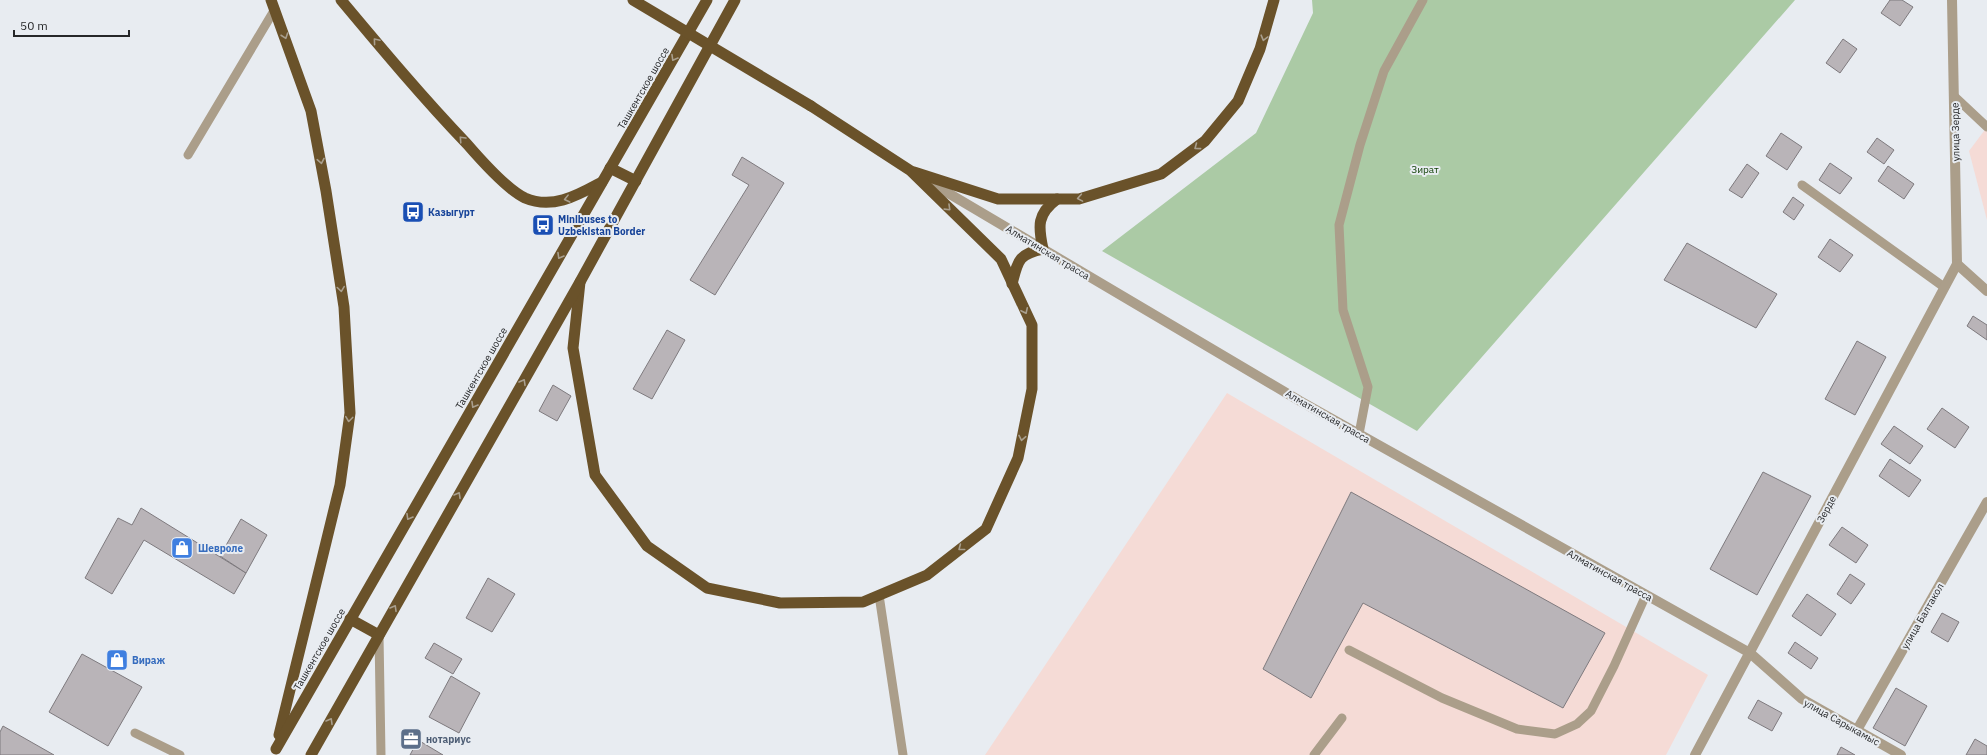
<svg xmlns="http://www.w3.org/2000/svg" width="1987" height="755" viewBox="0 0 1987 755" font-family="'IBM Plex Sans',sans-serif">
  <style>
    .industrial { fill: #f5dbd6 }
    .green { fill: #abcaa5 }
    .building { fill: #b9b4b8; stroke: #7e7a7e }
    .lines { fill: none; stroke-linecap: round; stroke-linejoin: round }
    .service { stroke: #ab9e8a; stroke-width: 9 }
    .minor { stroke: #ab9e8a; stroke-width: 10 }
    .tertiary { stroke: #ab9e8a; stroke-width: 10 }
    .trunk { stroke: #6a522a; stroke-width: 11 }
    .trunk-bridge { stroke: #6a522a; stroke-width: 11 }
    .oneway { stroke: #a99f8e }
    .labels { text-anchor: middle; stroke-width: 4; stroke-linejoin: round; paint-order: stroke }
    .street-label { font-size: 10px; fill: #262729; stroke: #e8ecf1 }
    .park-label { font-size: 10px; fill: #104005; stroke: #e8ecf1 }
    .transit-label { font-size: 10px; font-weight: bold; fill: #164399; stroke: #e8ecf1; text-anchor: start }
    .shop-label { font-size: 10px; font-weight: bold; fill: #366cbe; stroke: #e8ecf1; text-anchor: start }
    .service-label { font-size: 10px; font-weight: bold; fill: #4e5e75; stroke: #e8ecf1; text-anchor: start }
  </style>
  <rect width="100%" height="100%" fill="#e8ecf1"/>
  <g class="industrial">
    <path d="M1987,127V220L1969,151Z"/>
    <path d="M1227,393L1708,675L1666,755H985Z"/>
  </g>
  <path class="green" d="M1312,0H1795L1417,431L1102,251L1256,133L1313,13Z"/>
  <g class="building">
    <path d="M1890,0H1902L1913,7L1900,26L1881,13Z"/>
    <path d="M1843,39L1857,49L1840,73L1826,63Z"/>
    <path d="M1781,133L1802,147L1787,170L1766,156Z"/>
    <path d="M1877,138L1894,150L1884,164L1867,152Z"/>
    <path d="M742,157L784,183L715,295L690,280L749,185L732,175Z"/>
    <path d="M1830,163L1852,178L1840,194L1819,180Z"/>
    <path d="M1747,164L1759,173L1742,198L1729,190Z"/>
    <path d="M1888,166L1914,184L1904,199L1878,181Z"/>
    <path d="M1793,197L1804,205L1794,220L1783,212Z"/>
    <path d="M1830,239L1853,255L1840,272L1818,257Z"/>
    <path d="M1687,243L1777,294L1756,328L1664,280Z"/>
    <path d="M1973,316L1987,325V340L1967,326Z"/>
    <path d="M667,330L685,340L652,399L633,389Z"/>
    <path d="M1857,341L1886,357L1855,415L1825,399Z"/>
    <path d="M553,385L571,396L557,421L539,411Z"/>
    <path d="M1942,408L1969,427L1955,448L1927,429Z"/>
    <path d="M1894,426L1923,446L1910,464L1881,444Z"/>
    <path d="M1890,459L1921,480L1909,497L1879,476Z"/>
    <path d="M1763,472L1811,496L1757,595L1710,569Z"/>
    <path d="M1351,492L1605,633L1563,708L1363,603L1311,698L1263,669Z"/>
    <path d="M141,508L246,573L234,594L144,540L112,594L85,578L118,518L132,525Z"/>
    <path d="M241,519L267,535L246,573L220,556Z"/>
    <path d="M1842,527L1868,545L1856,563L1829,545Z"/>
    <path d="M1850,574L1865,584L1851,604L1837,594Z"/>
    <path d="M488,578L515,594L492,632L466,618Z"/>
    <path d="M1807,594L1836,614L1821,636L1792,616Z"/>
    <path d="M1942,613L1959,622L1948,642L1931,632Z"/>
    <path d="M1795,642L1818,658L1811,669L1788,653Z"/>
    <path d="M434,643L462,659L453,674L425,658Z"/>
    <path d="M82,654L142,687L108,746L49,712Z"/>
    <path d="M451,676L480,693L459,733L429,717Z"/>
    <path d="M1896,688L1927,706L1905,746L1873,728Z"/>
    <path d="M1758,700L1782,713L1772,731L1748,718Z"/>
    <path d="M3,726L54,755H0V732Z"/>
    <path d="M1975,739L1987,746V755H1966Z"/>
    <path d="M418,740L443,755H410Z"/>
    <path d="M1841,747L1855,755H1837Z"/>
  </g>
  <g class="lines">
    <g class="service">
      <path d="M1954,96L1987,127"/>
      <path d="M188,155L275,9"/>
      <path d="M1802,185L1944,287"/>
      <path d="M1359,434L1368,387L1343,310L1339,225L1360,145L1384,71L1423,0"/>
      <path d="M879,595L903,755"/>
      <path d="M379,635L381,755"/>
      <path d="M1349,650L1442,698L1517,729L1555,734L1577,724L1591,711L1614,666L1646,595"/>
      <path d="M135,733L180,755"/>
      <path d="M1314,755L1342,718"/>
    </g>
    <g class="minor">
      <path d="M1952,0L1957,264"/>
      <path d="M1750,653L1802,699L1901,755"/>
      <path d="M1857,730L1987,502"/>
    </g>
    <g class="tertiary">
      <path d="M921,177L1300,401L1750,653"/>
      <path d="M1695,755L1957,264L1987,291"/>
    </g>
    <g class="trunk">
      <path d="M271,0L311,111L326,191L344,307L350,413L340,485L279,735"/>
      <path d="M341,0C382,49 423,98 467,144C480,159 508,190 525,198C553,210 578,195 602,182"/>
      <path d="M610,168L636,181"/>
      <path d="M914,172L998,199H1079L1161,174L1205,141L1238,101L1260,49L1274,0"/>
      <path d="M580,282L573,348L595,475L647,546L707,588L780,603L863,602L927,575L986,529L1018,458L1032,389V325L1001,259L911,171L811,106"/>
      <path d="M1012,284C1018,261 1018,254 1043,249C1038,226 1037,214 1057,199"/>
      <path d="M350,619L379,635"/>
      <path d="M276,749L707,0"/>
      <path d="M311,755L580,282L735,0"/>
    </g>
    <path class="trunk-bridge" d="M633,0L811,106"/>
  </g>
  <defs><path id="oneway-chevron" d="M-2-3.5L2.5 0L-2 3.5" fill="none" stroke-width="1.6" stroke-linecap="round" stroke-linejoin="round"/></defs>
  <g class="oneway">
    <use href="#oneway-chevron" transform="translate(285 36) rotate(71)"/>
    <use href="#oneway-chevron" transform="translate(1264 38) rotate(105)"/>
    <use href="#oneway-chevron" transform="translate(376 41) rotate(-130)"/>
    <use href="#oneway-chevron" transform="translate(674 58) rotate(120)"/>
    <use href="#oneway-chevron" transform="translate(462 139) rotate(-133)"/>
    <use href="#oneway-chevron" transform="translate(1197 147) rotate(143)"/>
    <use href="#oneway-chevron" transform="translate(321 161) rotate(79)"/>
    <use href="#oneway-chevron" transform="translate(1080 198) rotate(170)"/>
    <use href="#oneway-chevron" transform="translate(567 199) rotate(166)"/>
    <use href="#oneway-chevron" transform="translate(948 208) rotate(44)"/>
    <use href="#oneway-chevron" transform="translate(560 256) rotate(120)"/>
    <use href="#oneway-chevron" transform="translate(341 289) rotate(82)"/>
    <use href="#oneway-chevron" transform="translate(1025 311) rotate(65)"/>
    <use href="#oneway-chevron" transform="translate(523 382) rotate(-60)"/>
    <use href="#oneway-chevron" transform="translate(474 405) rotate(120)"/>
    <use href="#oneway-chevron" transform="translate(349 419) rotate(97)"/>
    <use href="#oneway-chevron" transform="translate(1022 438) rotate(101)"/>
    <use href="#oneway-chevron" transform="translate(458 495) rotate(-60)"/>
    <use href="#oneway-chevron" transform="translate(409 517) rotate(120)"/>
    <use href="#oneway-chevron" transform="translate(961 548) rotate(142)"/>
    <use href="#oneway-chevron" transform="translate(394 608) rotate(-60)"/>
    <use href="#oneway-chevron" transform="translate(330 721) rotate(-60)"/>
  </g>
  <defs>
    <g id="bus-square" transform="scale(1.15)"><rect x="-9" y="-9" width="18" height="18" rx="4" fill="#1a4fb4" stroke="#e8ecf1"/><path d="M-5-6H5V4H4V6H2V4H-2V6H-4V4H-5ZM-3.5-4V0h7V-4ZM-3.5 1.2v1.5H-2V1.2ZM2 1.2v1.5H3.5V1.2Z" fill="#fff"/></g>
    <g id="shop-square" transform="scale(1.15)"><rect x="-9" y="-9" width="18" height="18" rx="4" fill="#3f7fe0" stroke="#e8ecf1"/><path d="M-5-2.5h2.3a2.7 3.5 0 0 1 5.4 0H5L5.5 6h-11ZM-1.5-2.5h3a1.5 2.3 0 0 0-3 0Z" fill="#fff"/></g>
    <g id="office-square" transform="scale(1.15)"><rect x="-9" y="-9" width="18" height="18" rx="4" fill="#5c6f8a" stroke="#e8ecf1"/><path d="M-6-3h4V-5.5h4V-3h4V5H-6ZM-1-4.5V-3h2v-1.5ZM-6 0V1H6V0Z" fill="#fff"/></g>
  </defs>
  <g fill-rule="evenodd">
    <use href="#bus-square" x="413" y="212"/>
    <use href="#bus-square" x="543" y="225"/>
    <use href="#shop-square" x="182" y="548"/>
    <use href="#shop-square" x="117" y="660"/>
    <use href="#office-square" x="411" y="739"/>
  </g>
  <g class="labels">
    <g class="street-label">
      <text transform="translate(643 88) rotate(-60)" y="4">Ташкентское шоссе</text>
      <text transform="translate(1955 132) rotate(-91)" y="4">улица Зерде</text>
      <text transform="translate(1048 252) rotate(31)" y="4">Алматинская трасса</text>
      <text transform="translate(481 368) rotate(-60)" y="4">Ташкентское шоссе</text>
      <text transform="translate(1328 416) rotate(30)" y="4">Алматинская трасса</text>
      <text transform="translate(1826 509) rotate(-62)" y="4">Зерде</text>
      <text transform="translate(1610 575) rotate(29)" y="4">Алматинская трасса</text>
      <text transform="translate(1922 616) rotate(-60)" y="4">улица Балтакол</text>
      <text transform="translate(319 649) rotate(-60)" y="4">Ташкентское шоссе</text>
      <text transform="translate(1842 722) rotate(29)" y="4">улица Сарыкамыс</text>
    </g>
    <g class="park-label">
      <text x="1425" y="173">Зират</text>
    </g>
    <g class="transit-label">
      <text x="428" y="216">Казыгурт</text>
      <text x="558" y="223">Minibuses to<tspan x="558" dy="12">Uzbekistan Border</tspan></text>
    </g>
    <g class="shop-label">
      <text x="198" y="552">Шевроле</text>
      <text x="132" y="664">Вираж</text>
    </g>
    <g class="service-label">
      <text x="426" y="743">нотариус</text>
    </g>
  </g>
  <path d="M14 30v6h115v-6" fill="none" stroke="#262729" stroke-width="2"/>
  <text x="20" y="30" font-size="12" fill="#262729" stroke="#e8ecf1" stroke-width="3" paint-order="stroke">50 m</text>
</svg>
